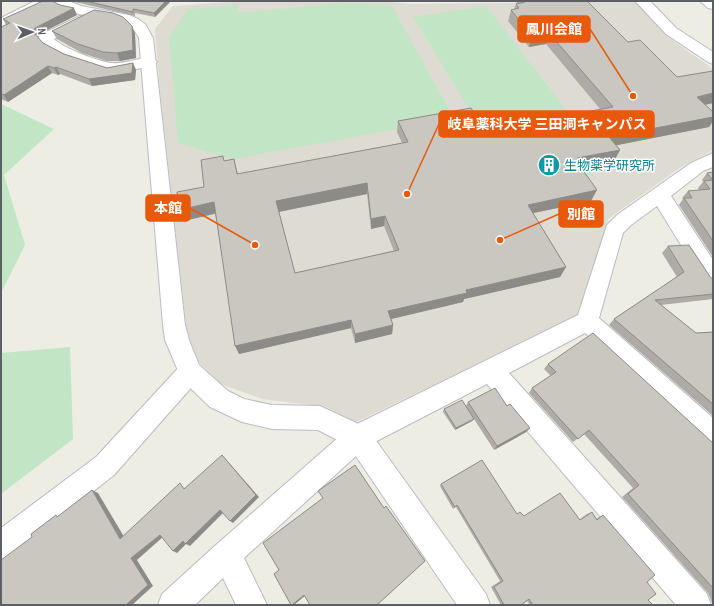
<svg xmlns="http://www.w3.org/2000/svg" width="714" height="606" viewBox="0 0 714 606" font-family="'Archivo Narrow','Noto Sans JP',sans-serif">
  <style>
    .education { fill: #dedcd2 }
    .green { fill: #c1e5c5 }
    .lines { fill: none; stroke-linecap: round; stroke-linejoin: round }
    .street-casing { stroke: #b9bbc0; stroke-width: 2 }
    .secondary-casing { stroke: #babcc2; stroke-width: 2 }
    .street { fill: #fff; fill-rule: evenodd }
    .secondary { fill: #fff; fill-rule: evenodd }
    .wall { fill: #aeaba6; fill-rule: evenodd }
    .shaded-wall { fill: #8d8b87 }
    .building { fill: #cac7c1; stroke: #8d8b87; fill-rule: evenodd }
    .labels { text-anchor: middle; stroke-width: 3; stroke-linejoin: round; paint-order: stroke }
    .culture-label { font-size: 13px; fill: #0d838f; stroke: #fff; text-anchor: start }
    .leader { fill: none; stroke: #e8590c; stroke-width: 1.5 }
    .callout-dot { fill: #e8590c; stroke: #fff; stroke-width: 1.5 }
    .callout { fill: #e8590c; stroke: #e8590c; stroke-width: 1.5 }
    .callout-label { font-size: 14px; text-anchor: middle; font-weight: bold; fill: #fff }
  </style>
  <rect width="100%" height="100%" fill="#eeede4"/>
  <path class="education" d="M242,1H382L412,4L634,1L675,42L713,69V150L678,169L608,219L582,314L356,422L326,407L262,399L221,384L194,358L185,321L163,131L155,29L173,6Z"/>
  <g class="green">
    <path d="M342,3L392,6L454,119L232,159L178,143L169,37L188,9L238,5V13Z"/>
    <path d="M486,6L567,111L480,127L413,17Z"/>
    <path d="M1,104L54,129L4,175L25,245L1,293Z"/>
    <path d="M70,347L73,439L1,494V353Z"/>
  </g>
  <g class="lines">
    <g class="street-casing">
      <g id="street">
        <path d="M35,1H53L51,4L1,27V18Z"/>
        <path d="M635,1H650L676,28L713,52V64L708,62L666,34Z"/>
        <path d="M80,16L85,17L87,20L85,23L54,39C63,48 99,62 112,63C122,64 138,59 149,57L154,59L157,62L154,65L149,67L111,73L106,71L68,59L48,49L38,38L40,35Z"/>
        <path d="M713,153V167L703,171L671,196L713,260V287L705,284L657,206L631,225L623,233L599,318L713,418V448L704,444L585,333L509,373L707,594L711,605H676L487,384L367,446L244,558L267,605H236L223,578L195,605H158L162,594L217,544L349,428L578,315L607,225L617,215L691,163Z"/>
        <path d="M190,361L198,364L202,372L198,380L114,475L11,556L1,560V528L96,457L182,364Z"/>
      </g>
    </g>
    <g class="secondary-casing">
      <g id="secondary">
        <path d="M52,1H69L81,6L129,15L138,19L145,24L153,38L185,325L189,340L199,365L228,391L244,399L272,405L320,406L367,428L486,594L490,605H457L349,446L318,430L272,429L242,422L210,407L182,380L165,340L163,325L139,38C137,35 136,32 134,30C119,10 67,22 52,1Z"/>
        <path d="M700,1H713V9L708,8Z"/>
      </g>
    </g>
    <use href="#street" class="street"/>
    <use href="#secondary" class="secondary"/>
  </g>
  <g class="wall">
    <path d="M75,1H171L155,17L135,13V16L75,2Z"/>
    <path d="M516,1H587L628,42L677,77L713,71V103L705,105L713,112V121L709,127L616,145L620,150L614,161L584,167L585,169L584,172L591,201L533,213L566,267L560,277L464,299L463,302L391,319L393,325L392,334L355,343L351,328L239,354L215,213L184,221L179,210L204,187L225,161L234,159L238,174L402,143L397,132L398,121L485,131L600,109L546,44L529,47L508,21L511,10L514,9L516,4L517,3ZM367,194L371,229L384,226L394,251L295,273L279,212Z"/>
    <path d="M77,15L39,34L38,37L43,43L64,54L107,68L133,63L136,70L135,80L92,86L60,74L58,75L52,73L8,102L1,99V27L6,25L3,19Z"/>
    <path d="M132,26L135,34L136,58L120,61H106L82,53L57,39L52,31Z"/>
    <path d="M713,172V257L679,205L683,199L682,198L688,191L699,190L698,188L703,182L702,180L707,173Z"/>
    <path d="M668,246L711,278L713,279V299L661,305L696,333L713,332V414L712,415L609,325L614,319L677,277L662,253Z"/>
    <path d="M548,364L713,443V605L708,593L622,497L633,488L584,434L573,442L529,393L532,388L551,376L544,369Z"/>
    <path d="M468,402L507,406L530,428L526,432L494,450L474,419L472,421L455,430L443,412L444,409L466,406Z"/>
    <path d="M441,484L523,516L579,520L587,514L592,512L596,519L599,517L603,515L647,582L648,600L653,605H530L527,601L521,605H501L491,587L500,581L456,507L453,509L440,486Z"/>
  </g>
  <g class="shaded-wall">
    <path d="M166,1H171L155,17L154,13Z"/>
    <path d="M74,8L77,15L39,34L37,39L33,32L35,28Z"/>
    <path d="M132,26L135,34L136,58L120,61L117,53Z"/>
    <path d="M549,33L546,44L529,47L532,36Z"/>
    <path d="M133,63L136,70L135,80L92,86L89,79Z"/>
    <path d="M48,66L52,73L8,102L4,95Z"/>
    <path d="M56,67L60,74L58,75L54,68Z"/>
    <path d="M713,93V103L690,108L697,97Z"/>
    <path d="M713,117V121L709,127L603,148L609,137Z"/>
    <path d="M620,150L614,161L572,169L577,158Z"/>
    <path d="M367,183V194L278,212L276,201Z"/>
    <path d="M597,190L591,201L524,215L528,205Z"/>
    <path d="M214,202L218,213L184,221L179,210Z"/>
    <path d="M385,216L384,226L371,229V219Z"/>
    <path d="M566,267L560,277L464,299L463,302L387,320L388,311L466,290Z"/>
    <path d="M351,320V328L239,354L235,346Z"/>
    <path d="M393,325L392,334L355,343V334Z"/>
    <path d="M474,419L472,421L455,430L456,428Z"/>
    <path d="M530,428L526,432L494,450L497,446Z"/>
    <path d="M222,455L259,497L233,523L230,521Z"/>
    <path d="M92,490L98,493L126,540L120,539Z"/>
    <path d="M220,510L224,512L190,546L186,544L177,553L173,551L183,541Z"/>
    <path d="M160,535L164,536L137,560L153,586L132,605H126L131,558Z"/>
    <path d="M304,595H306L294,605H292Z"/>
  </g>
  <g class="building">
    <path d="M43,1H52L60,5L74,8L35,28L33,32L43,43L64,54L107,68L133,63L132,73L89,79L56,67L54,68L48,66L4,95L1,94V27L10,23L3,19Z"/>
    <path d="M86,1H166L154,13L133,9V12Z"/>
    <path d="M524,1H587L628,42L640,40L677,77L713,71V93L697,97L713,112V117L609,137L620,150L577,158L585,169H582L597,190L528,205L566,267L466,290L467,293L388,311L393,325L355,334L351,320L235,346L214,202L179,210L177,192L204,187L201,160L223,156L224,161L234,159L237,174L408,142L398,121L471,108L485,131L613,107L549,33L532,36L511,10L519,8L516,4L525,2ZM367,183L371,219L385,216L399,250L295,273L276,201Z"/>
    <path d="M94,10L113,13L123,17L132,26L133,50L117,53L103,52L78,44L52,31Z"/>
    <path d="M713,172V241L684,198H692L688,191L710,189L704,181L713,180L707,173Z"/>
    <path d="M689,245L711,278L713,279V294L655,300L696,333L713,332V404L614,319L684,272L668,246Z"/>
    <path d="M593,333L713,443V588L628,494L639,485L589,430L578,439L532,388L556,372L548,364Z"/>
    <path d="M495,388L507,406L510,404L530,428L497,446L468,402Z"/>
    <path d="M462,400L474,419L456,428L444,409Z"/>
    <path d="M222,455L256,495L230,521L220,510L185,544L183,541L173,551L160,535L131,558L148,585L126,605H1V560L32,537L31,534L56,515L57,517L92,490L120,539L180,483L184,489Z"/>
    <path d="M482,460L517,514L520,512L524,516L560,493L580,520L592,512L597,520L603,515L655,575L647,582L656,594L648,600L653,605H533L529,599L521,605H504L494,587L503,581L457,505L455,507L441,484Z"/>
    <path d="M355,465L384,508L386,506L425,561L377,605H310L304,595L292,605H291L274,574L279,570L263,543L323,498L318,491Z"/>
  </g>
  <defs>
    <g id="building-disc" transform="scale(1.15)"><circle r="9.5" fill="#0f9aa8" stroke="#fff"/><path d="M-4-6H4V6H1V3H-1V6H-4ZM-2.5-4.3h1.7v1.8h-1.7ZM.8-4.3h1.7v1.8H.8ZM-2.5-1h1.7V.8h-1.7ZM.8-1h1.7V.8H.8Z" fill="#fff"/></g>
  </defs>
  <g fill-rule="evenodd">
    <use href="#building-disc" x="549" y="165"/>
  </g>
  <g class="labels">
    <g class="culture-label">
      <text x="564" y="170">生物薬学研究所</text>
    </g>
  </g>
  <path class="leader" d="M633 96L590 29M407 194L439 124M255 245L190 208M500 240L559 214"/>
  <g class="callout-dot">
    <circle cx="633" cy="96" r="4"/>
    <circle cx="407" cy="194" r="4"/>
    <circle cx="255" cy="245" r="4"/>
    <circle cx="500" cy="240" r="4"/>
  </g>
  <g class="callout">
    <rect x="518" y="16" width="72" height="26" rx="4"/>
    <rect x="439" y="111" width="215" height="26" rx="4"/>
    <rect x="146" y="195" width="44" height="26" rx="4"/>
    <rect x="559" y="201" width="44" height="26" rx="4"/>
  </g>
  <g class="callout-label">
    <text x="554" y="34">鳳川会館</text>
    <text x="547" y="129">岐阜薬科大学 三田洞キャンパス</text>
    <text x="168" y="213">本館</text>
    <text x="581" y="219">別館</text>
  </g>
  <rect width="714" height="606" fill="none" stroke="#5c5f64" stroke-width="4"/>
  <g transform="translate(32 32) rotate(88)" stroke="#ffffff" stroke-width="3" paint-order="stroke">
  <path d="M0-3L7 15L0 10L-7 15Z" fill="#5c5f64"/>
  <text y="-6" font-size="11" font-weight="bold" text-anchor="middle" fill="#5c5f64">N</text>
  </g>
</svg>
